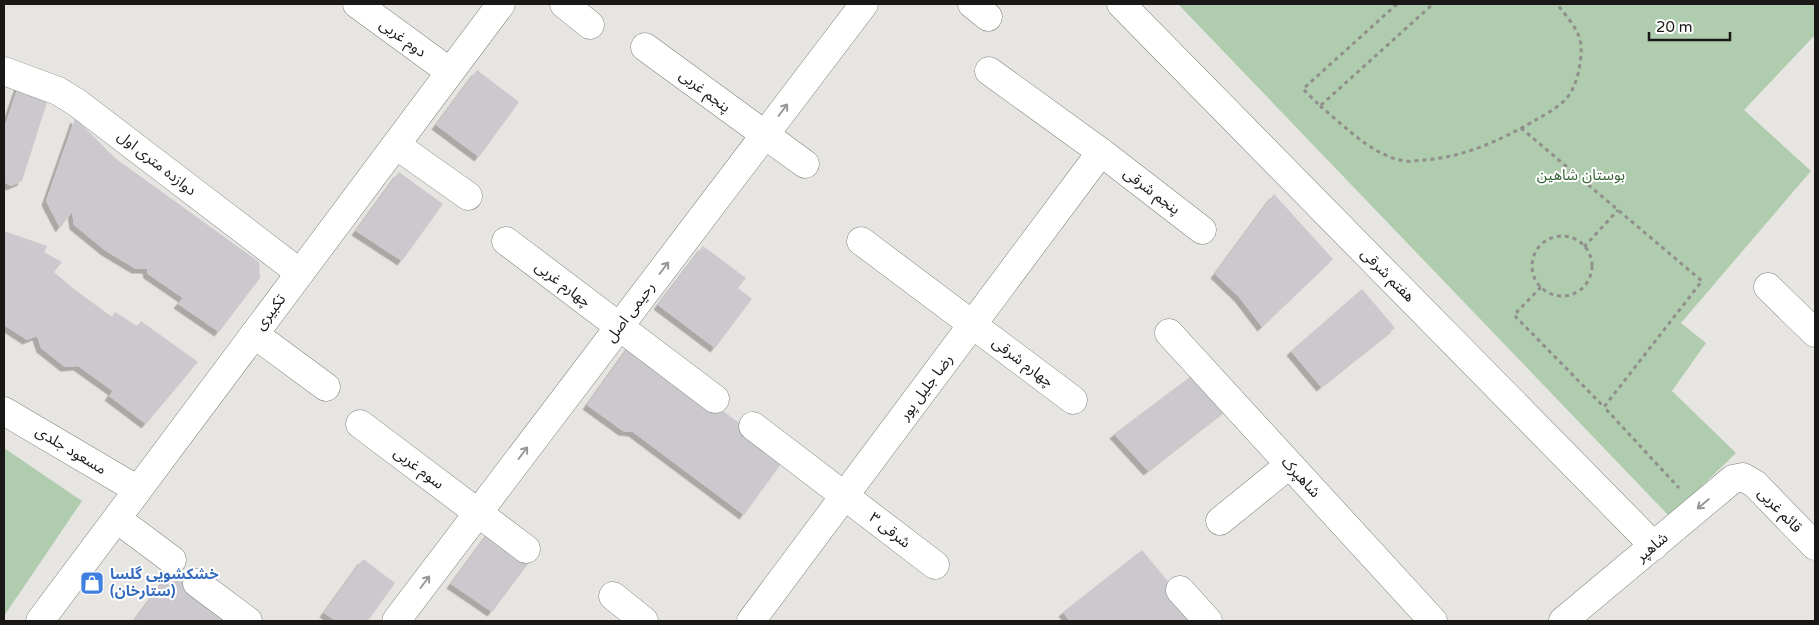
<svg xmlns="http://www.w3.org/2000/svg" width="1819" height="625" viewBox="0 0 1819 625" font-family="'Varela Round','Noto Sans Arabic',sans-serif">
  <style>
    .green { fill: #b0ccae }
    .building { fill: #cbc9cd; filter: url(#shadow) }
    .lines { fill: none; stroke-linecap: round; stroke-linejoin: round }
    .minor-casing { stroke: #84827e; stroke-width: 29 }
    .path { stroke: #908f8c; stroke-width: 3; stroke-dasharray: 4 4; stroke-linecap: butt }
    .minor { stroke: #fff; stroke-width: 28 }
    .oneway { stroke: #989797 }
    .labels { text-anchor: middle; stroke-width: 4; stroke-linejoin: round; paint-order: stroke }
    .street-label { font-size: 15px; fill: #191817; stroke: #fff }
    .park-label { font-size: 15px; fill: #376436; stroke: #fff }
    .shop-label { font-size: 15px; font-weight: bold; fill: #366cbe; stroke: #fff; text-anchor: start }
  </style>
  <defs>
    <filter id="shadow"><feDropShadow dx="-4.5" dy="4.5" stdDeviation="0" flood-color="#0004"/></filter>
  </defs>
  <rect width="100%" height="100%" fill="#e7e5e1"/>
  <g class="green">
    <path d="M1178,4H1815V35L1744,110L1811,171L1681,323L1706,343L1672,391L1736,453L1670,517Z"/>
    <path d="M4,448L82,501L4,616Z"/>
  </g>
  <g class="building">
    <path d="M477,70L519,102L479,157L436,125Z"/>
    <path d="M19,84L49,96L22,181L11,186L4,182V128Z"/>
    <path d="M75,118L115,158L259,262L260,278L219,332L178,304L183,298L148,274L147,269H136L106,251L74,225L72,212L60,228L46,201Z"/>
    <path d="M399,172L443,204L402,261L356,231Z"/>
    <path d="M1274,194L1333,259L1262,327L1239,297L1215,274Z"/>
    <path d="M4,231L47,246L44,252L62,262L54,272L74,289L112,317L115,312L137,326L141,321L198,362L146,424L109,396L113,391L78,366L65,367L41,348L37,336L27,340L4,325Z"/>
    <path d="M703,246L746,278L738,288L752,299L715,348L658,305Z"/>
    <path d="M1362,289L1395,328L1321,387L1291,351Z"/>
    <path d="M631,344L786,457L744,515L633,432L623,431L587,405Z"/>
    <path d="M1195,373L1227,409L1148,471L1114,434Z"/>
    <path d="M493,527L534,556L492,612L451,584Z"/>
    <path d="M1142,550L1172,586L1196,621H1070L1063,612Z"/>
    <path d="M363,559L395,583L368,621H336L324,613Z"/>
    <path d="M171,571L235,621H134Z"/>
  </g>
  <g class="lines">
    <g class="minor-casing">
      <g id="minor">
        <path d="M357,4L450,72"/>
        <path d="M564,4L590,25"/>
        <path d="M972,4L988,17"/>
        <path d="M1121,4L1654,546"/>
        <path d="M645,47L805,164"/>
        <path d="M4,71L58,91L76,102L300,273"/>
        <path d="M989,71L1101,152L1202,230"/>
        <path d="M396,145L468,196"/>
        <path d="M506,241L715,399"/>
        <path d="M861,241L1073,400"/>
        <path d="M1768,287L1815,333"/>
        <path d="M1169,333L1433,621"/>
        <path d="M254,334L326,387"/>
        <path d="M4,411L138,490"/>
        <path d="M360,424L526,549"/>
        <path d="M753,426L935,565"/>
        <path d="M117,519L172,560"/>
        <path d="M1220,521L1289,465"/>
        <path d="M197,583L248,621"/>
        <path d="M1180,590L1208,621"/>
        <path d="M613,596L644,621"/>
        <path d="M40,621L501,4"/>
        <path d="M396,621L864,4"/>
        <path d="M751,621L1101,152"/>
        <path d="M1563,621L1733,479L1743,477L1755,484L1815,546"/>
      </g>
    </g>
    <g class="path">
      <path d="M1397,4L1303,89L1320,106L1433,4"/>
      <path d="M1320,106C1345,126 1372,156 1405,161C1411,162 1418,160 1424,160C1464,157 1499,141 1534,121C1544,115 1556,109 1565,100C1577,88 1582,62 1581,46C1580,30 1566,16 1557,4"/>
      <path d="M1521,128L1702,281L1604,407L1679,488"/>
      <circle cx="1562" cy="266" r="30"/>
      <path d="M1584,247L1618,210"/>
      <path d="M1541,287L1514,315L1604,407"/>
    </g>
    <use href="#minor" class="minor"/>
  </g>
  <defs><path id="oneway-shaft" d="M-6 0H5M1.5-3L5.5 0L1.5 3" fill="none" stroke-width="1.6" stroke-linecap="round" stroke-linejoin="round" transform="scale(1.25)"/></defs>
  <g class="oneway">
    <use href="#oneway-shaft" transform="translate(783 110) rotate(-53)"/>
    <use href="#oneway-shaft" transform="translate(664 268) rotate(-53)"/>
    <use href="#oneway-shaft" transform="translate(523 453) rotate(-53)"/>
    <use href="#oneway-shaft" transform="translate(1703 504) rotate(140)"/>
    <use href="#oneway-shaft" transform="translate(425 582) rotate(-53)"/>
  </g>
  <defs>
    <g id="shop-square" transform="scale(1.25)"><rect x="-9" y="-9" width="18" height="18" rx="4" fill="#3f7fe0" stroke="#fff"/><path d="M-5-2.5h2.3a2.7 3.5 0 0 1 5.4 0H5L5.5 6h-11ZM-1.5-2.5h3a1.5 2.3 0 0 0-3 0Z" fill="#fff"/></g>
  </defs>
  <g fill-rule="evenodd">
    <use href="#shop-square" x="92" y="583"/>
  </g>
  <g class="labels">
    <g class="street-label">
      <text transform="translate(403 38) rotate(36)" y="5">دوم غربی</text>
      <text transform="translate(705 91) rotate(37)" y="5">پنجم غربی</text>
      <text transform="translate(157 163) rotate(38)" y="5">دوازده متری اول</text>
      <text transform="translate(1152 191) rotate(37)" y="5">پنجم شرقی</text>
      <text transform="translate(1388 275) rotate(45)" y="5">هفتم شرقی</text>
      <text transform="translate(563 284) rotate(37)" y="5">چهارم غربی</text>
      <text transform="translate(270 312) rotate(-53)" y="5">تکبیری</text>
      <text transform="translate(630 312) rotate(-53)" y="5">رحیمی اصل</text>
      <text transform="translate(1023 362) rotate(37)" y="5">چهارم شرقی</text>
      <text transform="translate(926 387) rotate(-53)" y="5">رضا جلیل پور</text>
      <text transform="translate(71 450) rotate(31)" y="5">مسعود جلدی</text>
      <text transform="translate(419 468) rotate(37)" y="5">سوم غربی</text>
      <text transform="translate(1301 477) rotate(47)" y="5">شاهپرک</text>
      <text transform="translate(1780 510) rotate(46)" y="5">قائم غربی</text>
      <text transform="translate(890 530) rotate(38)" y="5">۳ شرقی</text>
      <text transform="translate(1652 547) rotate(-40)" y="5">شاهپر</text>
    </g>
    <g class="park-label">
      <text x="1581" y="180">بوستان شاهین</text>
    </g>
    <g class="shop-label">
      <text x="110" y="579">خشکشویی گلسا<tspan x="110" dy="17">(ستارخان)</tspan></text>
    </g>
  </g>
  <rect width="1819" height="625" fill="none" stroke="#191817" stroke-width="10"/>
  <path d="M1649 32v8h81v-8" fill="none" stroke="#191817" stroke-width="2.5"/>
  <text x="1656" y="32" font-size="15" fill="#191817" stroke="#ffffff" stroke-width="4" paint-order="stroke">20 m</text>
</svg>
